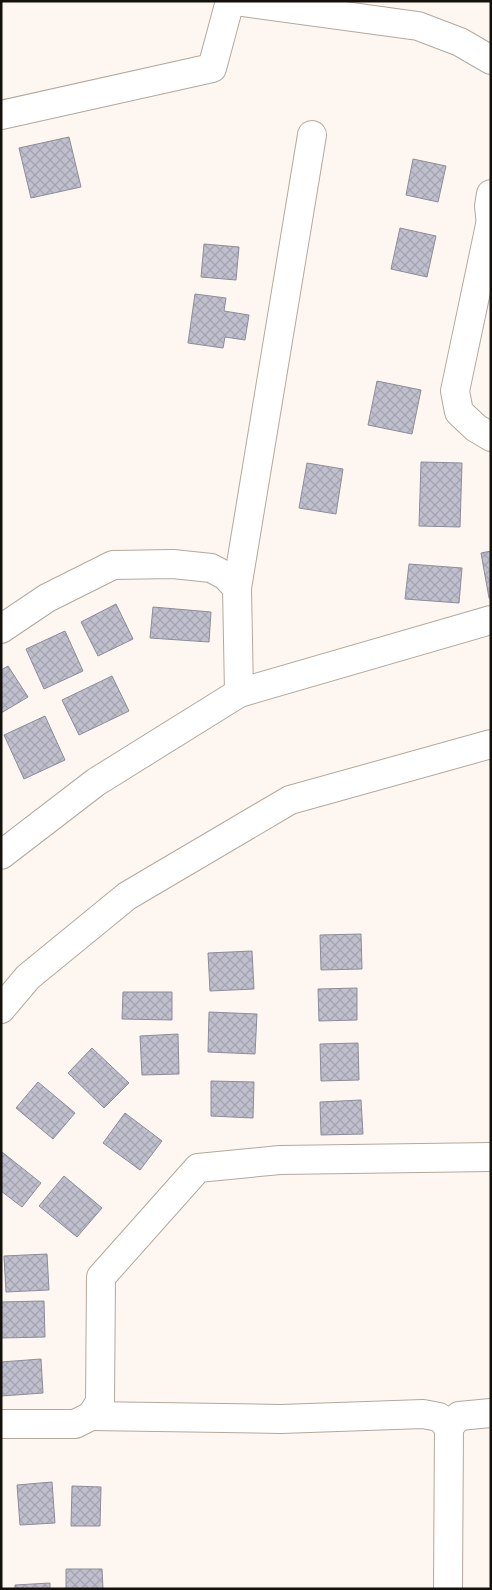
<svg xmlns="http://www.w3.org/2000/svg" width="492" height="1590" viewBox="0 0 492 1590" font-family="Helvetica,sans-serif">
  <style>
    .building { fill: url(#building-cross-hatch); stroke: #8d8c99 }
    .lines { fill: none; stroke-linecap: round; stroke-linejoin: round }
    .minor-casing { stroke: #b3a89e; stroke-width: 30 }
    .minor { stroke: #fff; stroke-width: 28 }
  </style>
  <defs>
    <pattern id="building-cross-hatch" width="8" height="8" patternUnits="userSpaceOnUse" patternTransform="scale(1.25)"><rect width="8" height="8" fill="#c0bfcd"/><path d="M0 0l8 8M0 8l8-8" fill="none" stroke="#a4a3af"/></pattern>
  </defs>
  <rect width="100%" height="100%" fill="#fef7f1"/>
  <g class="building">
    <path d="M69,137L81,187L31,198L19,148Z"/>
    <path d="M413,159L446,166L438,202L406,195Z"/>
    <path d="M400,228L436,236L427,277L391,269Z"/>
    <path d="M204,244L239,247L236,280L201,277Z"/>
    <path d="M195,294L226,298L224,311L249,315L245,340L225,337L223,348L188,343Z"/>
    <path d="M377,381L421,390L412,434L368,425Z"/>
    <path d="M421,462L462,463L460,527L419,526Z"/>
    <path d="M307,463L343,469L336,514L299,508Z"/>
    <path d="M491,551V598H489L481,553Z"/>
    <path d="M409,564L462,568L459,603L405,599Z"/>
    <path d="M116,604L133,639L98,656L81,622Z"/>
    <path d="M153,607L211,612L209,642L150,638Z"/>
    <path d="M65,631L83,671L44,689L26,649Z"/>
    <path d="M8,666L28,697L1,713V670Z"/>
    <path d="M112,676L129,711L79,735L62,700Z"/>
    <path d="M45,716L65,760L24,779L4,735Z"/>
    <path d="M361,934L362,969L321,970L320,935Z"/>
    <path d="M252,951L254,989L210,991L208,953Z"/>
    <path d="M357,988V1020L319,1021L318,989Z"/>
    <path d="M123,992H172V1020L122,1019Z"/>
    <path d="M209,1012L257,1014L255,1054L208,1052Z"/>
    <path d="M178,1034L179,1074L142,1075L140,1036Z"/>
    <path d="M358,1043L359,1080L321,1081L320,1044Z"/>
    <path d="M92,1048L129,1083L104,1108L68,1073Z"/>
    <path d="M211,1081L254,1082L253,1118L211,1116Z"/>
    <path d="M38,1082L75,1113L53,1139L16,1108Z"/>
    <path d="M361,1100L363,1134L321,1135L320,1102Z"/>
    <path d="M125,1113L162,1141L140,1170L103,1143Z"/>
    <path d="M2,1152L41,1183L22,1207L1,1191Z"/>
    <path d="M64,1176L102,1208L77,1237L39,1206Z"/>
    <path d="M47,1254L49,1290L6,1292L4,1256Z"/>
    <path d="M44,1301L45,1337L1,1338V1302Z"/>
    <path d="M41,1359L43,1393L1,1396V1362Z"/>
    <path d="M52,1482L55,1523L20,1525L17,1485Z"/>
    <path d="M72,1486L101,1487L100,1526H71Z"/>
    <path d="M66,1569H102L103,1589H66Z"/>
    <path d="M50,1583V1589H15V1585Z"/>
  </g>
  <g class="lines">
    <g class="minor-casing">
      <g id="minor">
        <path d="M235,1L418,26L460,42L491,60"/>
        <path d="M1,115L212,68L230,1"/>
        <path d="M491,194L489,206L491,225"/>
        <path d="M490,225L455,391L459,412L476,428L491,437"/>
        <path d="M237,588L312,135"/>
        <path d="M1,629L47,598L113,565L173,564L211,568L226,576L237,588L239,693"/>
        <path d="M1,855L96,782L239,693L491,620"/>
        <path d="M1,1009L28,977L127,896L290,800L491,744"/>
        <path d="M91,1416L281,1419L423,1414L439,1417L449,1427"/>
        <path d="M1,1424H75L91,1416L100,1402L101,1277L198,1168L280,1160L491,1157"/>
        <path d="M448,1589L449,1427L459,1416L491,1413"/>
      </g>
    </g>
    <use href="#minor" class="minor"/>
  </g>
  <rect width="492" height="1590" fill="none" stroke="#14110d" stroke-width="5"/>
</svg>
